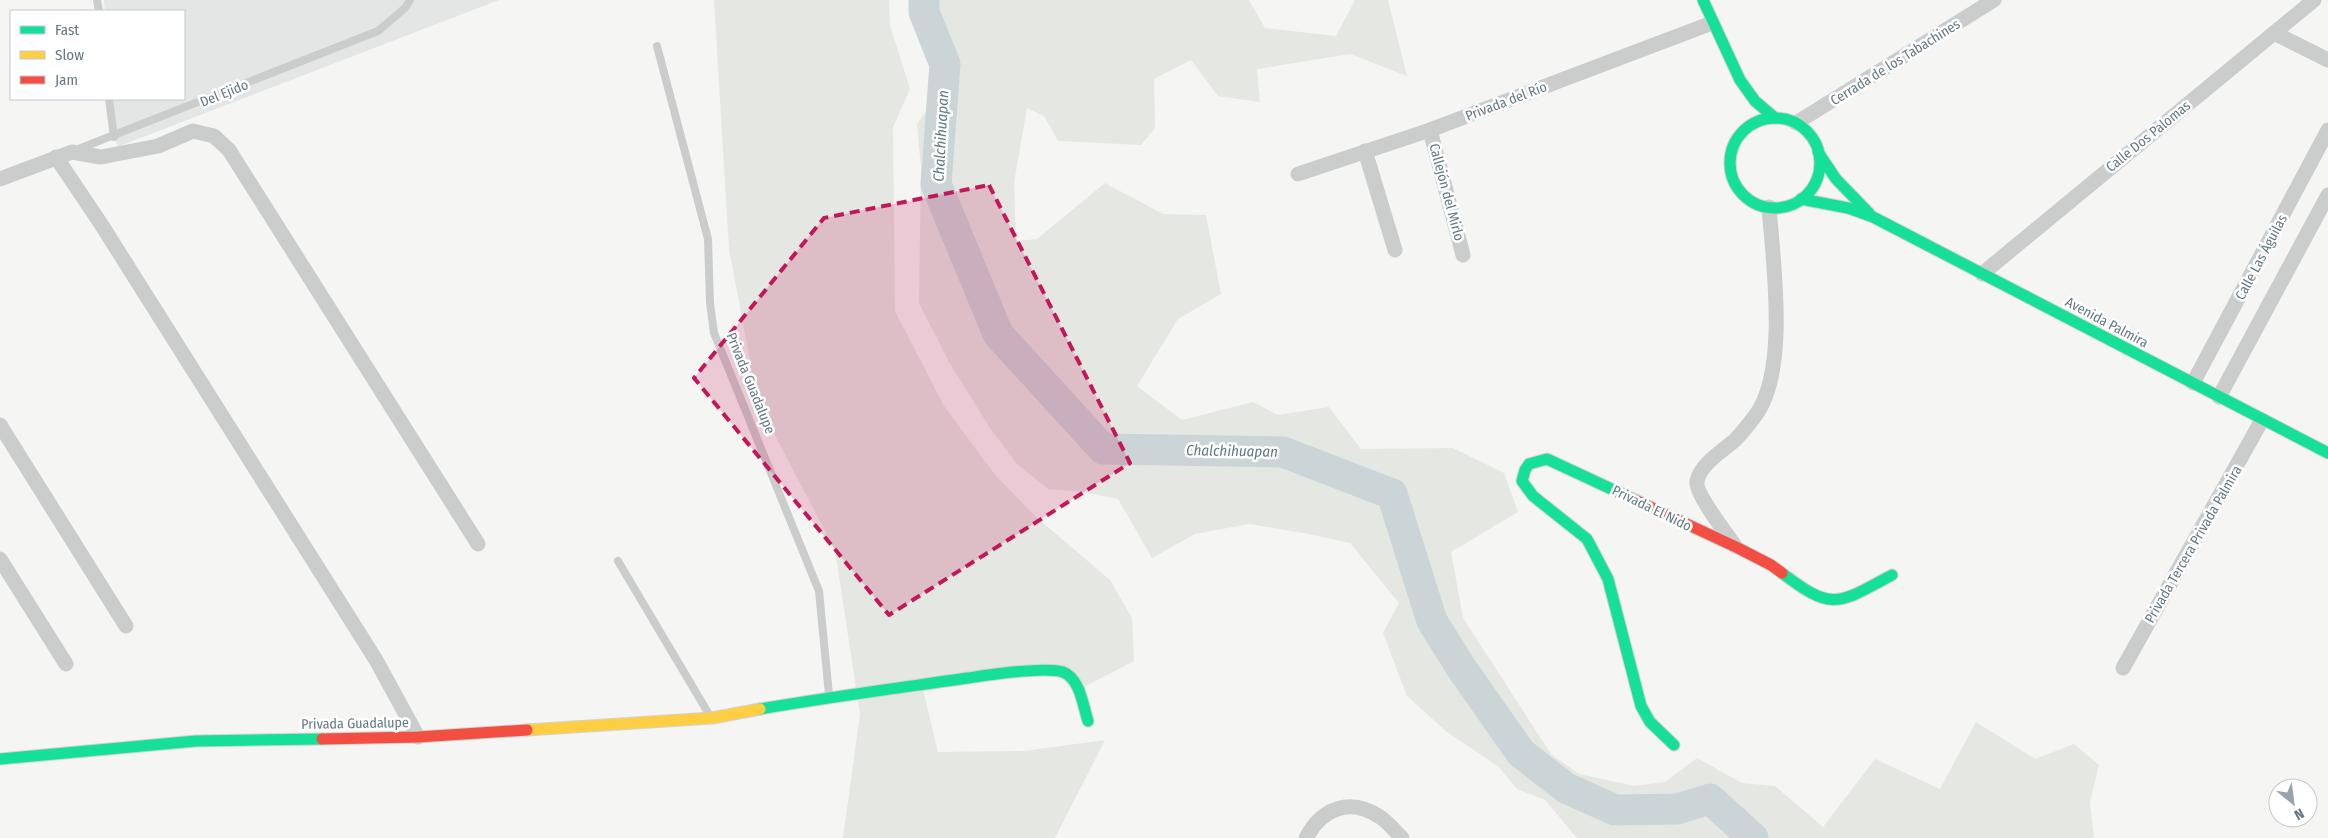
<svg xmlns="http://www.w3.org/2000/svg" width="2328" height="838" viewBox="0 0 2328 838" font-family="'Fira Sans Condensed',sans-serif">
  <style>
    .built { fill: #e4e6e5 }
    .green { fill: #e5e8e2 }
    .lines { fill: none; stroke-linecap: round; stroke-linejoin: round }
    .river { stroke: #cbd5d7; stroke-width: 31 }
    .fast-casing { stroke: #d1d2d3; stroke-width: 13 }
    .slow-casing { stroke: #d1d2d3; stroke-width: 13 }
    .jam-casing { stroke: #d1d2d3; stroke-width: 13 }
    .lane { stroke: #cbcdcd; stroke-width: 8 }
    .street { stroke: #cbcdcd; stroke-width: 15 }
    .fast { stroke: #16e098; stroke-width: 11 }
    .slow { stroke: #ffcf43; stroke-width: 11 }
    .jam { stroke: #f24e42; stroke-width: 11 }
    .marked { fill: #c2185b; fill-opacity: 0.2; stroke: #c2185b; stroke-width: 4; stroke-dasharray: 10 6; stroke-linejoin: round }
    .labels { text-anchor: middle; stroke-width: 5; stroke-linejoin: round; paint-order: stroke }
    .street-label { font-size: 14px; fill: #647985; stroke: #fff }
    .water-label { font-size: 15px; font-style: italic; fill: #5f7b82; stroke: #fff }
  </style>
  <rect width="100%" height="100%" fill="#f5f5f4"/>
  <path class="built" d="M104,0H499L117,147L113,99H184V11H105Z"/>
  <g class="green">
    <path d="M714,0H889L890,25L910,89L893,127L895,311L944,406L996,476L1036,517L1110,580L1132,618L1134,661L1074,692L1051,665L922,685L938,752L1024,751L1105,740L1055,838H843L860,714L835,550L758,403L729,249Z"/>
    <path d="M911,0H1249L1265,28L1336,36L1355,0H1388L1407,76L1350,54L1257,69L1260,102L1218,96L1191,60L1154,79L1155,128L1141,145L1058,141L1044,116L1027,108L1014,183L1016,241L1037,239L1105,183L1163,214L1206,215L1221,294L1178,319L1137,386L1182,420L1253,402L1278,415L1329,407L1361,449L1453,448L1504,473L1518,512L1451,552L1463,618L1551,754L1579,774L1634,786L1665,782L1697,758L1742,783L1775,786L1823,827L1875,759L1940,789L1976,722L2035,759L2074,744L2099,765L2090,802L2094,838H1577L1545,800L1517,789L1499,767L1447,732L1407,696L1383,633L1399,603L1350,543L1304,533L1249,524L1195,534L1152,558L1118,499L1083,492L1048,489L1017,464L990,428L949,362L919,303L921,168L917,124L932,104L937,82C924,56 911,29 911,0Z"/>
  </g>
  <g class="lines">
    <path class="river" d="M924,0V12L945,64L936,184L998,334L1103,449L1283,452L1392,494L1432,621L1462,669L1521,753L1566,788L1615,810L1677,809L1710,799L1753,838"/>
    <g class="fast-casing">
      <g id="fast">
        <path d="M1703,0L1740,80L1755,101L1775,118"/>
        <circle cx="1775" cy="163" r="45"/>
        <path d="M1818,152L1836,179L1869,213"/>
        <path d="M1801,199L1848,208L1873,217L2328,453"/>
        <path d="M1635,500L1547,459L1529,464L1525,470L1522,481L1533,496L1587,539L1608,579L1641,706L1650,722L1674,745"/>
        <path d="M1782,573C1833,612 1838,604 1892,575"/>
        <path d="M760,709C829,697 898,688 968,678C988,675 1045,666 1063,672C1080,678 1083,706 1088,721"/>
        <path d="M0,759L196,741L322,739"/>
      </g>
    </g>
    <g class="slow-casing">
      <path id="slow" d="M527,730L712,718L760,709"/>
    </g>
    <g class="jam-casing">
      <g id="jam">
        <path d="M1635,500L1736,547L1771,565L1782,573"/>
        <path d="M322,739L418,737L527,730"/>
      </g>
    </g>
    <g class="lane">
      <path d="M97,0L99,11"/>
      <path d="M657,46L708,239L710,303L714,333L819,591L829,695"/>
      <path d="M109,99L114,137"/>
      <path d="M76,150L378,31L405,8L410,0"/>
      <path d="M618,561L710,716"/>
    </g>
    <g class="street">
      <path d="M2274,33L2328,60"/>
      <path d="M1796,123L1994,0"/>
      <path d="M1430,130L1463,255"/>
      <path d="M1365,151L1395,250"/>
      <path d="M56,157L101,224L376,660L418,737"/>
      <path d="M1298,174L1430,130L1712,23"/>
      <path d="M0,179L72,152L101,157L158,146L193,131L214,136L229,150L478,544"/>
      <path d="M1982,274L2314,0"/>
      <path d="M2193,383L2328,130"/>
      <path d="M2219,397L2328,195"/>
      <path d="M0,425L126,626"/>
      <path d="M1735,546C1727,534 1695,494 1697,481C1701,463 1723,451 1735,440C1742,433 1749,424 1755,416C1789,371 1773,262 1769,207"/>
      <path d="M0,559L66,664"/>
      <path d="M2123,668L2262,420"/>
      <path d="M1306,838C1322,808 1350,797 1380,817C1388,822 1395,831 1402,838"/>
    </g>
    <use href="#fast" class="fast"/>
    <use href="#slow" class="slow"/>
    <use href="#jam" class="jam"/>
  </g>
  <path class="marked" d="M989,185L1130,463L889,615L694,378L824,218Z"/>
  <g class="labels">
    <g class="street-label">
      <text transform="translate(1895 62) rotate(-32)" y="5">Cerrada de los Tabachines</text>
      <text transform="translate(224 93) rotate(-22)" y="5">Del Ejido</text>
      <text transform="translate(1506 101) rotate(-21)" y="5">Privada del Río</text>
      <text transform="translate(2148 136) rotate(-39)" y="5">Calle Dos Palomas</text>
      <text transform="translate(1447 192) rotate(75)" y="5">Callejón del Mirlo</text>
      <text transform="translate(2261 257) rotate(-62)" y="5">Calle Las Águilas</text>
      <text transform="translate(2107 322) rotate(28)" y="5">Avenida Palmira</text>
      <text transform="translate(751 383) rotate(68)" y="5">Privada Guadalupe</text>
      <text transform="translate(1652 508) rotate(26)" y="5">Privada El Nido</text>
      <text transform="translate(2193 544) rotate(-60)" y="5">Privada Tercera Privada Palmira</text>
      <text transform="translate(355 723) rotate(-1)" y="5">Privada Guadalupe</text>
    </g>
    <g class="water-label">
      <text transform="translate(941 136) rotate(-87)" y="5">Chalchihuapan</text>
      <text transform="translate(1232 451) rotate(1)" y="5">Chalchihuapan</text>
    </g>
  </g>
  <rect x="10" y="10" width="175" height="90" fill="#ffffff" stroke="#c1c9ce"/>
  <rect x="20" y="26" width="25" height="8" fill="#16e098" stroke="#c1c9ce"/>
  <text x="55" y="35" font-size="15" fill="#647985">Fast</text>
  <rect x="20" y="51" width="25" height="8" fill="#ffcf43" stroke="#c1c9ce"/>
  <text x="55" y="60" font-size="15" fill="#647985">Slow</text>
  <rect x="20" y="76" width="25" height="8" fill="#f24e42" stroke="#c1c9ce"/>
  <text x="55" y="85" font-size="15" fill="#647985">Jam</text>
  <g transform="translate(2293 803) rotate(151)"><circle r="24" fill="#ffffff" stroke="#c1c9ce"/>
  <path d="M0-4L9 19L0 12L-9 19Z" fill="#97a4ac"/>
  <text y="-8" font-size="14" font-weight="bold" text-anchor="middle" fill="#647985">N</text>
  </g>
</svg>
